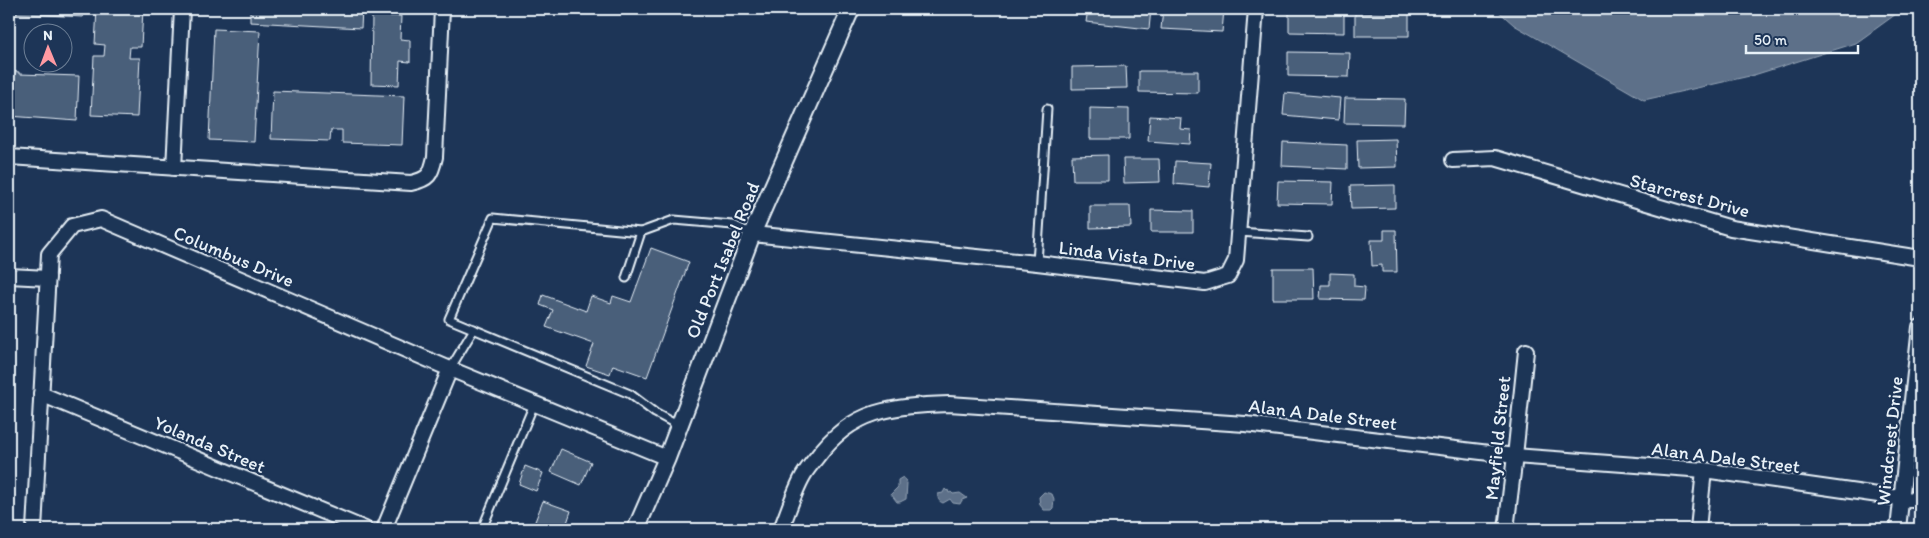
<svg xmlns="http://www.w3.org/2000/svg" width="1929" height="538" viewBox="0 0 1929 538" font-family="Itim,sans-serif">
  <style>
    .built { fill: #2a4162 }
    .water { fill: #5d7089; stroke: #95a4b5 }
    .building { fill: #495e7a; stroke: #e8f1f8 }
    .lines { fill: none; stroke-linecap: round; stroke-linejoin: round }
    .service-casing { stroke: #e8f1f8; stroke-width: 11 }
    .minor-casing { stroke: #e8f1f8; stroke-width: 18 }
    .tertiary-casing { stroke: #e8f1f8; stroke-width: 20 }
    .service { stroke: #1d3557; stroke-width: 7 }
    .minor { stroke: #1d3557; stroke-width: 14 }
    .tertiary { stroke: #1d3557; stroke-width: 16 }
    .labels { text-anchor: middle; stroke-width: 4.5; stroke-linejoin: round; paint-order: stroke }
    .street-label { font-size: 19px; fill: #e8f1f8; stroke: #1d3557 }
  </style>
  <rect width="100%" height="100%" fill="#1d3557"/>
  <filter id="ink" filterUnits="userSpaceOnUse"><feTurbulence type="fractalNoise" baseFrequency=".02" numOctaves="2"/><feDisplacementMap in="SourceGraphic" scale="10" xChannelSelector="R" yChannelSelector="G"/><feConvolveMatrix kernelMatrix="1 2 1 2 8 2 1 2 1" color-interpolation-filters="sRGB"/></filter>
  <g filter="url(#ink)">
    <path class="built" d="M1910,510L1920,511V529H1908Z"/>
    <g class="water">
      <path d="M1496,9H1903L1856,43L1754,75L1644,100L1514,25Z"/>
      <path d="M903,477L907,483L906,499L900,502H897L891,494L898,487V480Z"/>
      <path d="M945,489L947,491L948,490L949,493L951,492L953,494L960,493L967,498L962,500L960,504L953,503L950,499L943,503C938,501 938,499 938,494L943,493Z"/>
      <path d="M1044,492L1052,494L1054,499L1053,508L1051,510H1044L1040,505L1039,497Z"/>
    </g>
    <g class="building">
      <path d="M9,9H83V17L9,13Z"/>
      <path d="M97,9H143L141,47H130L129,58H140L137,117L91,115L94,56H104L105,45L95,44Z"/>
      <path d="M250,9H362L361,28L250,22Z"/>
      <path d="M1088,9H1151L1149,29L1086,22Z"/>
      <path d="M1163,9H1224L1222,32L1161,29Z"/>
      <path d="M1289,9H1344V33L1289,32Z"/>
      <path d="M1355,13L1409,14V36H1355Z"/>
      <path d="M372,16H401L400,39L410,40V62L400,61L399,85L371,84Z"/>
      <path d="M214,29L260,31L254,142L209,140Z"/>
      <path d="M1288,52L1350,53L1349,77L1288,76Z"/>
      <path d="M1126,66L1127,88L1072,89V67Z"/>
      <path d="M9,71L19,72V74L79,76L77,121L9,116Z"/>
      <path d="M1139,71H1198V93L1139,92Z"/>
      <path d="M273,91L404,96L402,145L342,143V130H331L330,141L271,139Z"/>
      <path d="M1285,93L1340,98L1338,120L1283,115Z"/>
      <path d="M1345,98L1405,99L1404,124L1344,123Z"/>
      <path d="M1090,108L1129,109V139H1090Z"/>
      <path d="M1150,116L1181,118L1180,129L1191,130L1190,144L1148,141Z"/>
      <path d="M1396,139L1397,167L1358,168L1357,140Z"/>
      <path d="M1283,142L1347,145V169L1282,166Z"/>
      <path d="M1108,155V180H1073L1072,156Z"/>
      <path d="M1123,159H1159L1160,182L1124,183Z"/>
      <path d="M1175,161L1211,163L1209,187L1174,184Z"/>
      <path d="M1278,181L1333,182L1332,204L1277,203Z"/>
      <path d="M1395,185V208L1351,209L1350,186Z"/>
      <path d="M1090,206H1130L1131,227L1090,228Z"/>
      <path d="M1151,210L1193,211V232H1151Z"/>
      <path d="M1384,230H1396L1397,272H1382V265L1372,266L1371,240H1384Z"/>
      <path d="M651,248L689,262L647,377L613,365L610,374L586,366L594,344L546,327L553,310L540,305L543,295L586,311L591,296L611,303L613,296L631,302Z"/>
      <path d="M1273,268H1313L1314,299H1273Z"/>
      <path d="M1330,273L1354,274V286L1365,287L1364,300L1320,299L1321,285H1330Z"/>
      <path d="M561,449L591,462L581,485L551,472Z"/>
      <path d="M525,466L543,473L536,491L519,484Z"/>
      <path d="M543,501L571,511L565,529H532Z"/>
    </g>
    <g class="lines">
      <g class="service-casing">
        <g id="service">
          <path d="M641,232L493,218L449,319L630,394L655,413L679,426"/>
          <path d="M1239,232L1308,237"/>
          <path d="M1037,263L1047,109"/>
          <path d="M626,278L641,232L674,220L733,225L752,234"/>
          <path d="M450,369L474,329"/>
          <path d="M482,529L534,404"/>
        </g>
      </g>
      <g class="minor-casing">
        <g id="minor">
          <path d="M9,157L411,183C429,179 431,175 435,157L442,9"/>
          <path d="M1453,160L1495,158L1731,228L1920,258"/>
          <path d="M174,168L182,9"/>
          <path d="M752,234L1037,263L1205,283L1228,276L1236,260L1256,9"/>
          <path d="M9,276L48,278"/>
          <path d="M41,394L365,529"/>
          <path d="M34,529L49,254L72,226L101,219L450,369L667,458"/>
          <path d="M384,529L450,369"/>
          <path d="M781,529C788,512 794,492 803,476C807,469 812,463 817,457C852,409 893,406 949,404L1245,424L1515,456L1704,470L1920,501"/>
          <path d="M1506,529L1515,456L1526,351"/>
          <path d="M1698,529L1704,470"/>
          <path d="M1898,529L1920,327"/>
        </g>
      </g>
      <g class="tertiary-casing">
        <path id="tertiary" d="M636,529L667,458L752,234L851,9"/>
      </g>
      <use href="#service" class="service"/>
      <use href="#minor" class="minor"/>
      <use href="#tertiary" class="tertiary"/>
    </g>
  </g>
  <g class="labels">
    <g class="street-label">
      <text transform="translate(1690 195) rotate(15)" y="7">Starcrest Drive</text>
      <text transform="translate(1127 255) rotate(7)" y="7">Linda Vista Drive</text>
      <text transform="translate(234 256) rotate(23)" y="7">Columbus Drive</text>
      <text transform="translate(722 260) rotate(-68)" y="7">Old Port Isabel Road</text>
      <text transform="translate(1323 414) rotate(7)" y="7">Alan A Dale Street</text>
      <text transform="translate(1497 438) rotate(-84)" y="7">Mayfield Street</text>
      <text transform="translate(1889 441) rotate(-84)" y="7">Windcrest Drive</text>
      <text transform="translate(210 444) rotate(23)" y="7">Yolanda Street</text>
      <text transform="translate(1726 457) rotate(7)" y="7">Alan A Dale Street</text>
    </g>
  </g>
  <rect width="1929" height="538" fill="none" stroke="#1d3557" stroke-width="30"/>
  <rect x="15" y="15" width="1899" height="508" fill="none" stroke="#e8f1f8" stroke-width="2" filter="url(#ink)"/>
  <g transform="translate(48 48) rotate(359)"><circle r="24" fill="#1d3557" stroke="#6e8097"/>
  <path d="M0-4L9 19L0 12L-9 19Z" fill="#ff9aa2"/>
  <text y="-8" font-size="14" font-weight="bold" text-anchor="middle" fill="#e8f1f8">N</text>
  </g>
  <path d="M1746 45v8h112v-8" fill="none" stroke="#e8f1f8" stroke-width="2.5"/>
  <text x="1754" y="45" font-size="15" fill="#e8f1f8" stroke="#1d3557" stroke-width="4" paint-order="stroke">50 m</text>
</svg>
